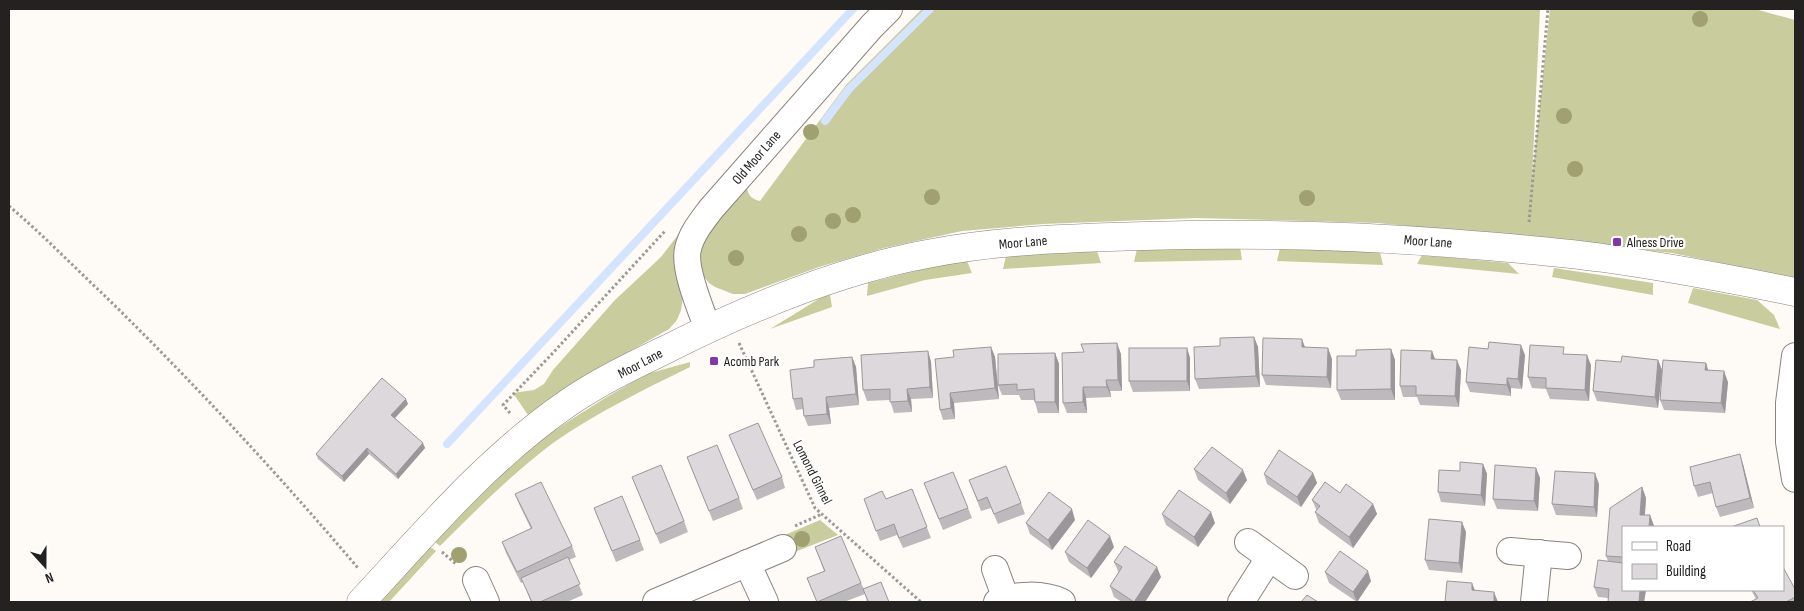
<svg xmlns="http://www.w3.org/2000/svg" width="1804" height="611" viewBox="0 0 1804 611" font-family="'Sofia Sans Condensed',sans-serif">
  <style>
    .grass { fill: #c9cd9d }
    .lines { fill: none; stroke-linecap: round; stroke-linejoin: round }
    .stream { stroke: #d5e4fe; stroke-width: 8 }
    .minor-casing { stroke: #888480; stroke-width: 28 }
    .tertiary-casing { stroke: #888480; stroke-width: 29 }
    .path { stroke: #9c9995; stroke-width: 3; stroke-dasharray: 2.5 2.5; stroke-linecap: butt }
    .minor { stroke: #fff; stroke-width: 26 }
    .tertiary { stroke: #fff; stroke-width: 28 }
    .tree { fill: #a0a071 }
    .wall { fill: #bdbabd }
    .shaded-wall { fill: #9a979a }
    .building { fill: #dcd8dc; stroke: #9a979a }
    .poi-dot { fill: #8236a8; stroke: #fff; stroke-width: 2 }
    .labels { text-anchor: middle; stroke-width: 4.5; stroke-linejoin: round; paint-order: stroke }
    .street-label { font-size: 14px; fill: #242221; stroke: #fff }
    .poi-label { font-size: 14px; fill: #242221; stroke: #fff; text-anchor: start }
  </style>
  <rect width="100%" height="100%" fill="#fefaf5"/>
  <g class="grass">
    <path d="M922,9H1540L1532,179L1550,9H1755L1795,20V278L1672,253L1523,237L1377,223L1196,218L1043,224L962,231L884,248L819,267L745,294H733L715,287L709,283L701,273L700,266L702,238L747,187C748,196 752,199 760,201L846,85Z"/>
    <path d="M678,235L675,252L683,298L681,310L677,320L669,329L565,388L528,415L513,393L534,390L544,384L553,370L615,300L661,257Z"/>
    <path d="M1240,247L1242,260L1134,262L1137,249Z"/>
    <path d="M1280,248L1380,252L1383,265L1277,261Z"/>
    <path d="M1097,251L1101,263L1003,269L1006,256Z"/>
    <path d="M1422,255L1508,263L1519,274L1417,264Z"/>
    <path d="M967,261L972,273L925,280L867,296L868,283L927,268Z"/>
    <path d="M1554,268L1653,283V295L1552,277Z"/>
    <path d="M1693,288L1757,300L1774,315L1780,329L1688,303Z"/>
    <path d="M830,295L832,307L770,329L822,297Z"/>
    <path d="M690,362V367C643,390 596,413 553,443C512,474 476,510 440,546L435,542L508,467L544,437L605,398L647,374Z"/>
    <path d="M820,520L838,535L792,553L785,535Z"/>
    <path d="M430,547L436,551L389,602H379Z"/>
  </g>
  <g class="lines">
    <g class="stream">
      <path d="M825,121L849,89L930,9"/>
      <path d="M447,444L853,9"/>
    </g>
    <g class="minor-casing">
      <g id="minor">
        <path d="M708,329C701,310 683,268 688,249C691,234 702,221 711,209L872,26L889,9"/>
        <path d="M1795,356L1789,403V442L1795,479"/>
        <path d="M1248,542L1295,576"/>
        <path d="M1510,551L1568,556"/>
        <path d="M747,563L765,602"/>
        <path d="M995,569L1006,599"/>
        <path d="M476,580L486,602"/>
        <path d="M656,602L783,548"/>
        <path d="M997,602C1017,594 1042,593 1062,602"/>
        <path d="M1241,602L1269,558"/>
        <path d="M1534,602L1539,553"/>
      </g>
    </g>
    <g class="tertiary-casing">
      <path id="tertiary" d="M361,602C426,532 489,457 568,403C600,381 636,364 671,347C749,308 841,270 927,254C999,240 1071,238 1144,236C1246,233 1347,235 1448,243C1500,247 1552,251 1603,258C1668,267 1731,279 1795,292"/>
    </g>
    <g class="path">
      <path d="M9,206C42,234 73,266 105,296C194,383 278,474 358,568"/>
      <path d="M1529,222L1548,9"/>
      <path d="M739,343L815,508L921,602"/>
      <path d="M510,413L503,405L551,355L665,231"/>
      <path d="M795,526L822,514"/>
      <path d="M442,552L456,564"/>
    </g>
    <use href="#minor" class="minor"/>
    <use href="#tertiary" class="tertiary"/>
  </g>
  <g class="tree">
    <circle cx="1700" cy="19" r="8"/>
    <circle cx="1564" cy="116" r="8"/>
    <circle cx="811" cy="132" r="8"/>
    <circle cx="1575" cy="169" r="8"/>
    <circle cx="932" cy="197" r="8"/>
    <circle cx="1307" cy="198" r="8"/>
    <circle cx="853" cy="215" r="8"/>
    <circle cx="833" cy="221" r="8"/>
    <circle cx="799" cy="234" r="8"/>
    <circle cx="736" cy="258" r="8"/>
    <circle cx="802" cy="539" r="8"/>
    <circle cx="459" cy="555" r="8"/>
  </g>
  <g class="wall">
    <path d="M1254,337L1258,347L1260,387L1199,389L1195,379L1220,346Z"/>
    <path d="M991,347L995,357L999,399L954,403L955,419L943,420L940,410L954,357Z"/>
    <path d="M1305,347L1332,359L1331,388L1266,385L1262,375Z"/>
    <path d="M1187,348L1190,358V391L1133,392L1129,381Z"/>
    <path d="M1391,349L1395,360V400H1341L1337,390L1356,356Z"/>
    <path d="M928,351L931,362L933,398L911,399L912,412L894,413L890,400L867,401L863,390Z"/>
    <path d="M1432,351L1435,359L1461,370L1459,407L1420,405L1417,397H1403L1400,386Z"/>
    <path d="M1055,353L1059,364V413H1038L1035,402L1034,400H1021L1019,395H1002L998,385Z"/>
    <path d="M1121,354L1122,391H1110L1111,397L1086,398L1087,413H1067L1063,403Z"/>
    <path d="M1566,354L1591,365L1589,401L1550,399L1546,389L1532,388L1528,377Z"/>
    <path d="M1525,355L1522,389L1511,388V396L1470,392L1466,382Z"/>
    <path d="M852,357L856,367L859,405L829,408L831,424L808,426L804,416L803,409L796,410L793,399L814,367Z"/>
    <path d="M1658,360L1662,370L1706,363L1708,370L1728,382L1725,413L1664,410L1660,400L1662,372L1658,408L1597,401L1593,391L1621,362Z"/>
    <path d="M408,404L395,418L425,448L398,479L369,454L344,482L318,459L316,454Z"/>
    <path d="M729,435L782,477L785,488L757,500Z"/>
    <path d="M687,457L739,498L743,509L713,521Z"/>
    <path d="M1483,464L1487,474L1485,506L1441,502L1438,492L1460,471Z"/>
    <path d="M1743,464L1754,508L1720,517L1716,507L1713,493L1698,497L1694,486Z"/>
    <path d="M1536,468L1540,478L1538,511L1497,509L1493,499Z"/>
    <path d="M1194,469L1247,480L1230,504L1198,480Z"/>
    <path d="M1313,473L1317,483L1301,507L1267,484L1264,474Z"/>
    <path d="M632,477L684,521L688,532L660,544Z"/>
    <path d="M969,480L1021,503L1025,514L998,524L991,508L981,511Z"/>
    <path d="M1599,484L1597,517L1556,515L1552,504Z"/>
    <path d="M1642,487L1646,498L1645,515H1650L1654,526L1623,527V590H1646L1644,602H1608V598L1598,597L1594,587L1608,561L1606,556Z"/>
    <path d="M912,489L931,538L903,548L897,535L880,541L864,499H886Z"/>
    <path d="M1340,493L1373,504L1377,514L1353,548L1319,523L1315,512L1317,511L1312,500Z"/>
    <path d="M515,494L572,546L576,557L569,560L583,595L567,602H531L523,582L521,583L506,553L502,542L531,529L519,504Z"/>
    <path d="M928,494L968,508L972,518L943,530Z"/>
    <path d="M594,508L640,540L644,550L616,562Z"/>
    <path d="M1162,514L1215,523L1198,547L1166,525Z"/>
    <path d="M1075,520L1052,550L1030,534L1026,523Z"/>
    <path d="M1466,532L1462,573L1429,570L1425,560Z"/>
    <path d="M815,547L861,583L864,589L881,582L867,601L865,594L844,602H817L807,578L824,571Z"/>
    <path d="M1114,547L1091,578L1069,562L1065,552Z"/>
    <path d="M1114,562L1161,577L1145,602H1122L1114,597L1110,586L1119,573Z"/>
    <path d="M1325,572L1371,581L1357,602L1329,583Z"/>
    <path d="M1795,589V602H1750L1756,599L1751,590Z"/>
  </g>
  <g class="shaded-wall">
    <path d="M1254,337L1258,347L1260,387L1256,376Z"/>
    <path d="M1302,339L1306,350L1302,347Z"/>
    <path d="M1117,343L1121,354L1122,391L1118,380Z"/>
    <path d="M1521,345L1525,355L1522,389L1518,379Z"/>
    <path d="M991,347L995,357L999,399L995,388Z"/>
    <path d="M1187,348L1190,358V391L1187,381Z"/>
    <path d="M1328,348L1332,359L1331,388L1327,377Z"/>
    <path d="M1391,349L1395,360V400L1391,389Z"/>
    <path d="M928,351L931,362L933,398L930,387Z"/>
    <path d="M1432,351L1436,362L1431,359Z"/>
    <path d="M1055,353L1059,364V413L1055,402Z"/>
    <path d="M1587,355L1591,365L1589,401L1585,390Z"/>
    <path d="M852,357L856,367L859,405L856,394Z"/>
    <path d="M1457,360L1461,370L1459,407L1455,396Z"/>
    <path d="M1658,360L1662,370L1658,408L1655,397Z"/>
    <path d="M1706,363L1709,373L1705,370Z"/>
    <path d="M1724,371L1728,382L1725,413L1721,403Z"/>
    <path d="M1507,378L1511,388V396L1507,385Z"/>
    <path d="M1106,380L1110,391L1111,397L1107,387Z"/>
    <path d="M1083,387L1086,398L1087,413L1083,402Z"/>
    <path d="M907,389L911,399L912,412L908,401Z"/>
    <path d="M950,393L954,403L955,419L951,408Z"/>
    <path d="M826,397L829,408L831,424L827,414Z"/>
    <path d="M406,399L408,404L393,420L391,415Z"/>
    <path d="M423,443L425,448L398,479L396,474Z"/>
    <path d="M367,448L369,454L344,482L342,476Z"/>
    <path d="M1740,454L1743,464L1754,508L1750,498Z"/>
    <path d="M1483,464L1487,474L1485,506L1481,495Z"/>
    <path d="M1536,468L1540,478L1538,511L1534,501Z"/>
    <path d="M1243,470L1247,480L1230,504L1226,493Z"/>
    <path d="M1313,473L1317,483L1301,507L1297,497Z"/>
    <path d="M1595,473L1599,484L1597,517L1594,507Z"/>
    <path d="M1642,487L1646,498L1644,525L1640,515Z"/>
    <path d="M1373,504L1377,514L1353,548L1349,537Z"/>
    <path d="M1072,509L1075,520L1052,550L1048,540Z"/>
    <path d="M1211,512L1215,523L1198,547L1194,537Z"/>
    <path d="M1650,515L1654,526V527H1649Z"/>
    <path d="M1462,522L1466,532L1462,573L1459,563Z"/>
    <path d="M1110,536L1114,547L1091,578L1087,568Z"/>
    <path d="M1157,567L1161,577L1145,602H1134Z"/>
    <path d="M1368,571L1371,581L1357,602L1353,592Z"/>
    <path d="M1472,583L1476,593L1472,590Z"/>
    <path d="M1640,590H1646L1644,602H1639Z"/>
    <path d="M1494,592L1498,602H1494Z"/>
  </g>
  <g class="building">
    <path d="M1254,337L1256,376L1195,379L1194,347L1220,346V338Z"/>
    <path d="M1263,338L1302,339V347L1328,348L1327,377L1262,375Z"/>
    <path d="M1489,342L1521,345L1518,379L1507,378V385L1466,382L1469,347L1488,349Z"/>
    <path d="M1117,343L1118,380H1106L1107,387H1083V402L1063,403L1062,353L1084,352L1081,344Z"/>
    <path d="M1530,345L1564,347L1563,354L1587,355L1585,390L1546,388V378L1528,377Z"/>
    <path d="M991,347L995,388L950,393L951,408L940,410L935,359L954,357L953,350Z"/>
    <rect x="1129" y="348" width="58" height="33"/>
    <path d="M1391,349V389L1337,390V356H1356V350Z"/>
    <path d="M1401,350L1432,351L1431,359L1457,360L1455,396L1416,395V386H1400Z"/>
    <path d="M928,351L930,387L907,389L908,401L890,402V389L863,390L861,355Z"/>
    <path d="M1055,353V402H1035L1034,389L1017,390V384L998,385V354Z"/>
    <path d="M1622,356L1658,360L1655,397L1593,391L1596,360L1621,362Z"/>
    <path d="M852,357L856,394L826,397L827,414L804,416L802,398L793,399L790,370L814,367V360Z"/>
    <path d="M1663,360L1706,363L1705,370L1724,371L1721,403L1660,400Z"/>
    <path d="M382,378L406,399L391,415L423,443L396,474L367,448L342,476L316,454Z"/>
    <path d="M758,423L782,477L753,490L729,435Z"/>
    <path d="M717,445L739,498L709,511L687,457Z"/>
    <path d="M1212,447L1243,470L1226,493L1194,469Z"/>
    <path d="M1279,450L1313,473L1297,497L1264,474Z"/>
    <path d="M1740,454L1750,498L1716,507L1710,482L1694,486L1690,467Z"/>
    <path d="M1460,462L1483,464L1481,495L1438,492L1439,470L1460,471Z"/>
    <path d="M661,465L684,521L656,534L632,477Z"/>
    <path d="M1495,465L1536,468L1534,501L1493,499Z"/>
    <path d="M1006,466L1021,503L994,514L987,497L978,501L969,480Z"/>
    <path d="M1555,471L1595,473L1594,507L1552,504Z"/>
    <path d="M953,472L968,508L939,519L924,483Z"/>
    <path d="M541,482L572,546L517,572L502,542L532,528L515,494Z"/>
    <path d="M1325,482L1340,493L1346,484L1373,504L1349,537L1315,512L1320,506L1312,500Z"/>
    <path d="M1642,487L1640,515H1650L1649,527H1623V557L1606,556L1610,508Z"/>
    <path d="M912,489L927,527L899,538L894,524L876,531L864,499L882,491L886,499Z"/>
    <path d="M1179,490L1211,512L1194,537L1162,514Z"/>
    <path d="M1049,492L1072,509L1048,540L1026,523Z"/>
    <path d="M622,496L640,540L612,551L594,508Z"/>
    <path d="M1757,518L1760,527H1731Z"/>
    <path d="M1429,519L1462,522L1459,563L1425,560Z"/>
    <path d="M1088,520L1110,536L1087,568L1065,552Z"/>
    <path d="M841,536L861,583L817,602L807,578L825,571L815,547Z"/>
    <path d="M1125,546L1157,567L1134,602L1110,586L1122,567L1114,562Z"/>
    <path d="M1340,551L1368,571L1353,592L1325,572Z"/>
    <path d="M568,557L580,584L540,602H532L521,578Z"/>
    <path d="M1598,560L1623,563V590H1640L1639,602H1608L1609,589L1594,587Z"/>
    <path d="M1783,567L1795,589V597L1786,602H1750L1758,598L1753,590H1783Z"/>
    <path d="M1447,581L1472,583V590L1494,592V602H1445Z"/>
    <path d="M881,582L889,602H864L868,601L863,589Z"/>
    <path d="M1307,595L1318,602H1301Z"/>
  </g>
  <g class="poi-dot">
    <rect x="1612" y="237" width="10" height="10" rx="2.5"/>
    <rect x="709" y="356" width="10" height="10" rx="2.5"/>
  </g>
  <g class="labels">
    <g class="street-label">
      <text transform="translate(756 157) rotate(-49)" y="5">Old Moor Lane</text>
      <text transform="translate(1428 241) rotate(4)" y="5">Moor Lane</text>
      <text transform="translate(1023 242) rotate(-5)" y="5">Moor Lane</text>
      <text transform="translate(640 363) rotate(-28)" y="5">Moor Lane</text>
      <text transform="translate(813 472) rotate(63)" y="5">Lomond Ginnel</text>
    </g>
    <g class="poi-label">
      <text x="1627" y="247">Alness Drive</text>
      <text x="724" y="366">Acomb Park</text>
    </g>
  </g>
  <rect width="1804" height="611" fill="none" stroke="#242221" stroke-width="20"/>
  <rect x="1622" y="526" width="162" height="65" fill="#ffffff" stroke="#a7a7a6"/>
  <rect x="1632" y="542" width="25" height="8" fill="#ffffff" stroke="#a7a7a6"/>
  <text x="1666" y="551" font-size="15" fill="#242221">Road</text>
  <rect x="1632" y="564" width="25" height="15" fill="#dcd8dc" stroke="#a7a7a6"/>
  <text x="1666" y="576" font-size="15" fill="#242221">Building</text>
  <g transform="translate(45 566) rotate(159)" stroke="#ffffff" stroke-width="4" paint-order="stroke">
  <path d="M0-4L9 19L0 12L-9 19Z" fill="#242221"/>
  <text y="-8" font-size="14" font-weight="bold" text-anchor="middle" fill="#242221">N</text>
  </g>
</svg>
